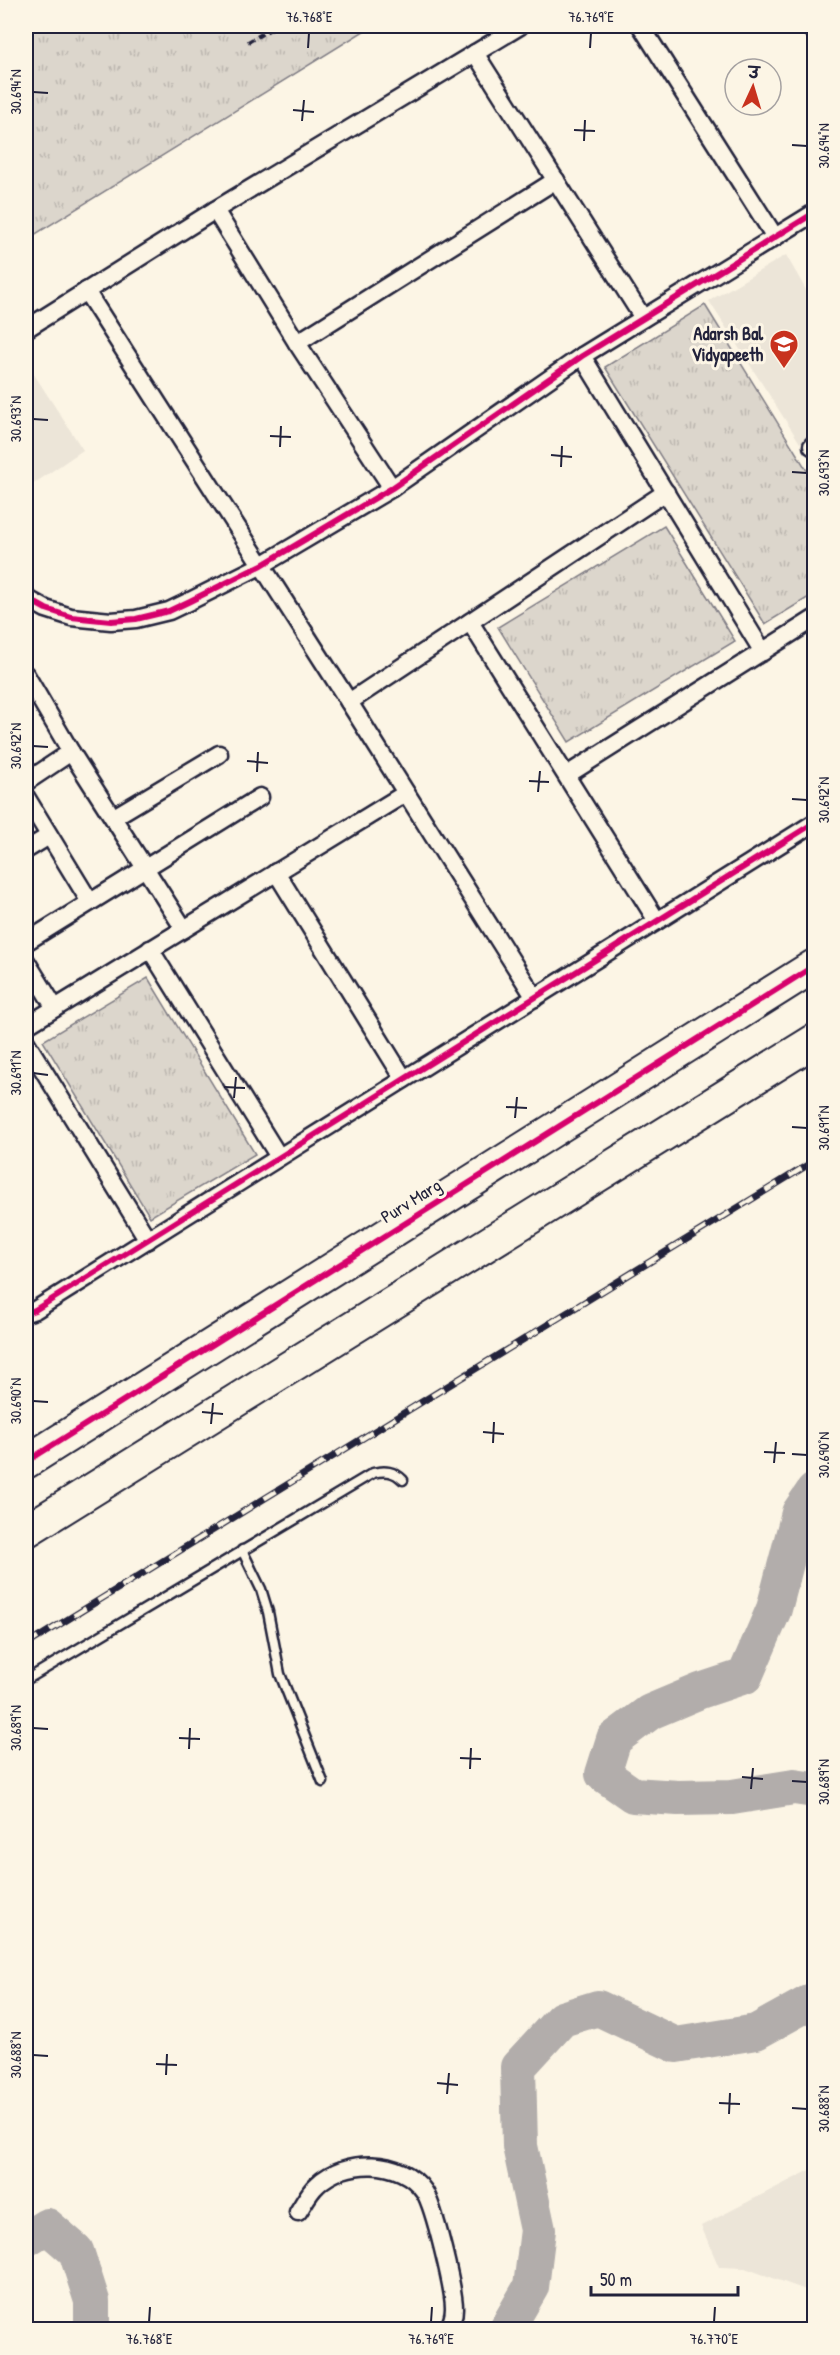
<svg xmlns="http://www.w3.org/2000/svg" width="840" height="2355" viewBox="0 0 840 2355" font-family="'Patrick Hand','Playpen Sans Deva',sans-serif">
  <style>
    .built { fill: #ece5d8 }
    .grass { fill: url(#grass-tufts); stroke: #7f7c84; stroke-width: 1.5 }
    .lines { fill: none; stroke-linecap: round; stroke-linejoin: round }
    .river { stroke: #b2adab; stroke-width: 36 }
    .lane-casing { stroke: #22223b; stroke-width: 13 }
    .street-casing { stroke: #22223b; stroke-width: 21 }
    .highway-casing { stroke: #22223b; stroke-width: 36 }
    .path { stroke: #22223b; stroke-width: 4; stroke-dasharray: 6 4.5; stroke-linecap: butt }
    .lane { stroke: #fcf5e5; stroke-width: 8 }
    .street { stroke: #fcf5e5; stroke-width: 16 }
    .highway { stroke: #fcf5e5; stroke-width: 32 }
    .rail-casing { stroke: #22223b; stroke-width: 7 }
    .rail { stroke: #fcf5e5; stroke-width: 4.5; stroke-dasharray: 14; stroke-linecap: butt }
    .cycleway-casing { stroke: #fcf5e5; stroke-width: 10 }
    .cycleway { stroke: #d6006c; stroke-width: 6 }
    .ticks { fill: none; stroke: #22223b; stroke-width: 2 }
    .labels { text-anchor: middle; stroke-width: 6; stroke-linejoin: round; paint-order: stroke }
    .poi-label { font-size: 18px; font-weight: bold; fill: #22223b; stroke: #fcf5e5; text-anchor: end }
    .street-label { font-size: 18px; fill: #22223b; stroke: #fcf5e5 }
    .neatline { fill: none; stroke: #22223b; stroke-width: 2 }
    .ticks-label { font-size: 15px; text-anchor: middle; fill: #22223b }
  </style>
  <defs>
    <pattern id="grass-tufts" width="24" height="20" patternUnits="userSpaceOnUse" patternTransform="scale(1.5)"><rect width="24" height="20" fill="#dcd6cc"/><path d="M3 7l-1-3M5 7V3M7 7l1-3M15 17l-1-3M17 17v-4M19 17l1-3" fill="none" stroke="#bcb7b0"/></pattern>
  </defs>
  <rect width="100%" height="100%" fill="#fcf5e5"/>
  <filter id="ink" filterUnits="userSpaceOnUse"><feTurbulence type="fractalNoise" baseFrequency=".0167" numOctaves="2"/><feDisplacementMap in="SourceGraphic" scale="12" xChannelSelector="R" yChannelSelector="G"/><feConvolveMatrix kernelMatrix="1 2 1 2 8 2 1 2 1" color-interpolation-filters="sRGB"/></filter>
  <g filter="url(#ink)">
    <g class="built">
      <path d="M786,255L814,304V435L800,443L709,301Z"/>
      <path d="M26,362L83,450L26,489Z"/>
      <path d="M814,2168V2293L745,2268L719,2267L701,2226Z"/>
    </g>
    <g class="grass">
      <path d="M26,26H372L26,240Z"/>
      <path d="M705,305L814,482V594L765,624L605,367Z"/>
      <path d="M664,526L735,641L569,742L498,627Z"/>
      <path d="M148,978L255,1154L150,1217L43,1041Z"/>
    </g>
    <g class="lines">
      <g class="river">
        <path d="M814,1491L799,1513L774,1609L745,1676L700,1691L650,1712L614,1739L603,1774L633,1795L678,1798L732,1797L794,1787L814,1790"/>
        <path d="M26,2239L47,2226L76,2251L92,2301V2330"/>
        <path d="M506,2330L531,2287L538,2230L520,2146L518,2067L562,2019L598,2008L676,2045L756,2032L814,2000"/>
      </g>
      <g class="lane-casing">
        <g id="lane">
          <path d="M242,1550L261,1589L268,1612L280,1674L323,1782"/>
          <path d="M26,1680L373,1473C385,1470 394,1471 403,1480"/>
        </g>
      </g>
      <g class="street-casing">
        <g id="street">
          <path d="M641,26L775,237"/>
          <path d="M811,26L814,31"/>
          <path d="M475,53L643,318"/>
          <path d="M215,210L297,343L392,488"/>
          <path d="M86,291L349,702L535,998"/>
          <path d="M26,329L215,210L520,26"/>
          <path d="M297,343L556,180"/>
          <path d="M582,356L763,652"/>
          <path d="M812,446L814,444"/>
          <path d="M26,598L46,609L71,617L111,621L136,619L169,611L190,601L262,565L392,488L582,356L814,213"/>
          <path d="M470,622L657,921"/>
          <path d="M26,675L71,752L184,929"/>
          <path d="M349,702L666,492"/>
          <path d="M567,775L814,619"/>
          <path d="M26,782L71,752"/>
          <path d="M26,797L90,902"/>
          <path d="M114,817L219,754"/>
          <path d="M26,850L49,836"/>
          <path d="M276,872L404,1079"/>
          <path d="M26,942L260,797"/>
          <path d="M150,949L279,1157"/>
          <path d="M26,961L55,1008"/>
          <path d="M26,1026L406,793"/>
          <path d="M26,1042L148,1240"/>
          <path d="M26,1313L35,1310L814,823"/>
          <path d="M298,2212C304,2203 309,2192 317,2185C345,2158 401,2158 424,2191C434,2206 454,2289 454,2308C454,2316 452,2323 447,2330"/>
        </g>
      </g>
      <g class="highway-casing">
        <g id="highway">
          <path d="M26,1462L814,966"/>
          <path d="M26,1531L814,1041"/>
        </g>
      </g>
      <path class="path" d="M248,42L276,26"/>
      <use href="#lane" class="lane"/>
      <use href="#street" class="street"/>
      <use href="#highway" class="highway"/>
      <g class="rail-casing">
        <path id="rail" d="M26,1645L814,1161"/>
      </g>
      <use href="#rail" class="rail"/>
      <g class="cycleway-casing">
        <g id="cycleway">
          <path d="M26,598L46,609L71,617L111,621L136,619L169,611L190,601L262,565L392,488L582,356L814,213"/>
          <path d="M26,1313L35,1310L814,823"/>
          <path d="M26,1462L814,966"/>
        </g>
      </g>
      <use href="#cycleway" class="cycleway"/>
    </g>
  </g>
  <path class="ticks" d="M308,48L309,33M590,48L591,33M33,92L48,93M293,110L314,112M302,121L304,100M574,130L595,131M584,141L585,120M792,145L807,146M33,419L48,420M270,436L291,437M280,447L281,426M551,455L572,457M561,467L562,446M792,472L807,473M33,746L48,747M247,761L268,763M257,772L258,752M529,781L549,782M538,792L540,771M792,799L807,800M33,1073L48,1075M224,1087L245,1088M234,1098L236,1077M506,1107L527,1108M515,1118L517,1097M792,1127L807,1128M33,1401L48,1402M202,1412L223,1414M211,1424L213,1403M483,1432L504,1434M493,1443L494,1422M764,1452L785,1453M792,1454L807,1455M774,1463L776,1442M33,1728L48,1729M179,1738L200,1739M189,1749L190,1728M460,1758L481,1759M470,1769L471,1748M742,1777L763,1779M792,1781L807,1782M751,1789L753,1768M33,2055L48,2056M156,2064L177,2065M166,2075L167,2054M437,2083L458,2085M447,2094L449,2073M719,2103L740,2104M792,2108L807,2109M729,2114L730,2093M149,2322L150,2307M431,2322L432,2307M714,2322L715,2307"/>
  <defs>
    <g id="school-pin" transform="scale(1.5)"><path d="M0 17L-7.5 6A9.5 9.5 0 1 1 7.5 6Z" fill="#c8321e" stroke="#fcf5e5"/><path d="M0-5L7-2L0 1L-7-2ZM-4 1L0 2.5L4 1V4Q0 6-4 4Z" fill="#fff"/></g>
  </defs>
  <g fill-rule="evenodd">
    <use href="#school-pin" x="784" y="344"/>
  </g>
  <g class="labels">
    <g class="poi-label">
      <text x="763" y="340">Adarsh Bal<tspan x="763" dy="21">Vidyapeeth</tspan></text>
    </g>
    <g class="street-label">
      <text transform="translate(411 1201) rotate(-32)" y="6">Purv Marg</text>
    </g>
  </g>
  <rect width="840" height="2355" fill="none" stroke="#fcf5e5" stroke-width="66"/>
  <g transform="translate(753 87) rotate(4)"><circle r="28" fill="#fcf5e5" stroke="#a5a1a1" stroke-width="1.5"/>
  <path d="M0-4.5L10 22L0 15L-10 22Z" fill="#c8321e"/>
  <text y="-9" font-size="16" font-weight="bold" text-anchor="middle" fill="#22223b">उ</text>
  </g>
  <path d="M591 2286v9h147v-9" fill="none" stroke="#22223b" stroke-width="3"/>
  <text x="600" y="2286" font-size="18" fill="#22223b" stroke="#fcf5e5" stroke-width="4.5" paint-order="stroke">50 m</text>
  <rect x="33" y="33" width="774" height="2289" class="neatline"/>
  <g class="ticks-label">
    <text x="309" y="22">76.768°E</text>
    <text x="591" y="22">76.769°E</text>
    <text transform="translate(16 92) rotate(-90)" y="5">30.694°N</text>
    <text transform="translate(824 146) rotate(-90)" y="5">30.694°N</text>
    <text transform="translate(16 419) rotate(-90)" y="5">30.693°N</text>
    <text transform="translate(824 473) rotate(-90)" y="5">30.693°N</text>
    <text transform="translate(16 746) rotate(-90)" y="5">30.692°N</text>
    <text transform="translate(824 800) rotate(-90)" y="5">30.692°N</text>
    <text transform="translate(16 1073) rotate(-90)" y="5">30.691°N</text>
    <text transform="translate(824 1128) rotate(-90)" y="5">30.691°N</text>
    <text transform="translate(16 1401) rotate(-90)" y="5">30.690°N</text>
    <text transform="translate(824 1455) rotate(-90)" y="5">30.690°N</text>
    <text transform="translate(16 1728) rotate(-90)" y="5">30.689°N</text>
    <text transform="translate(824 1782) rotate(-90)" y="5">30.689°N</text>
    <text transform="translate(16 2055) rotate(-90)" y="5">30.688°N</text>
    <text transform="translate(824 2109) rotate(-90)" y="5">30.688°N</text>
    <text x="149" y="2344">76.768°E</text>
    <text x="431" y="2344">76.769°E</text>
    <text x="714" y="2344">76.770°E</text>
  </g>
</svg>
